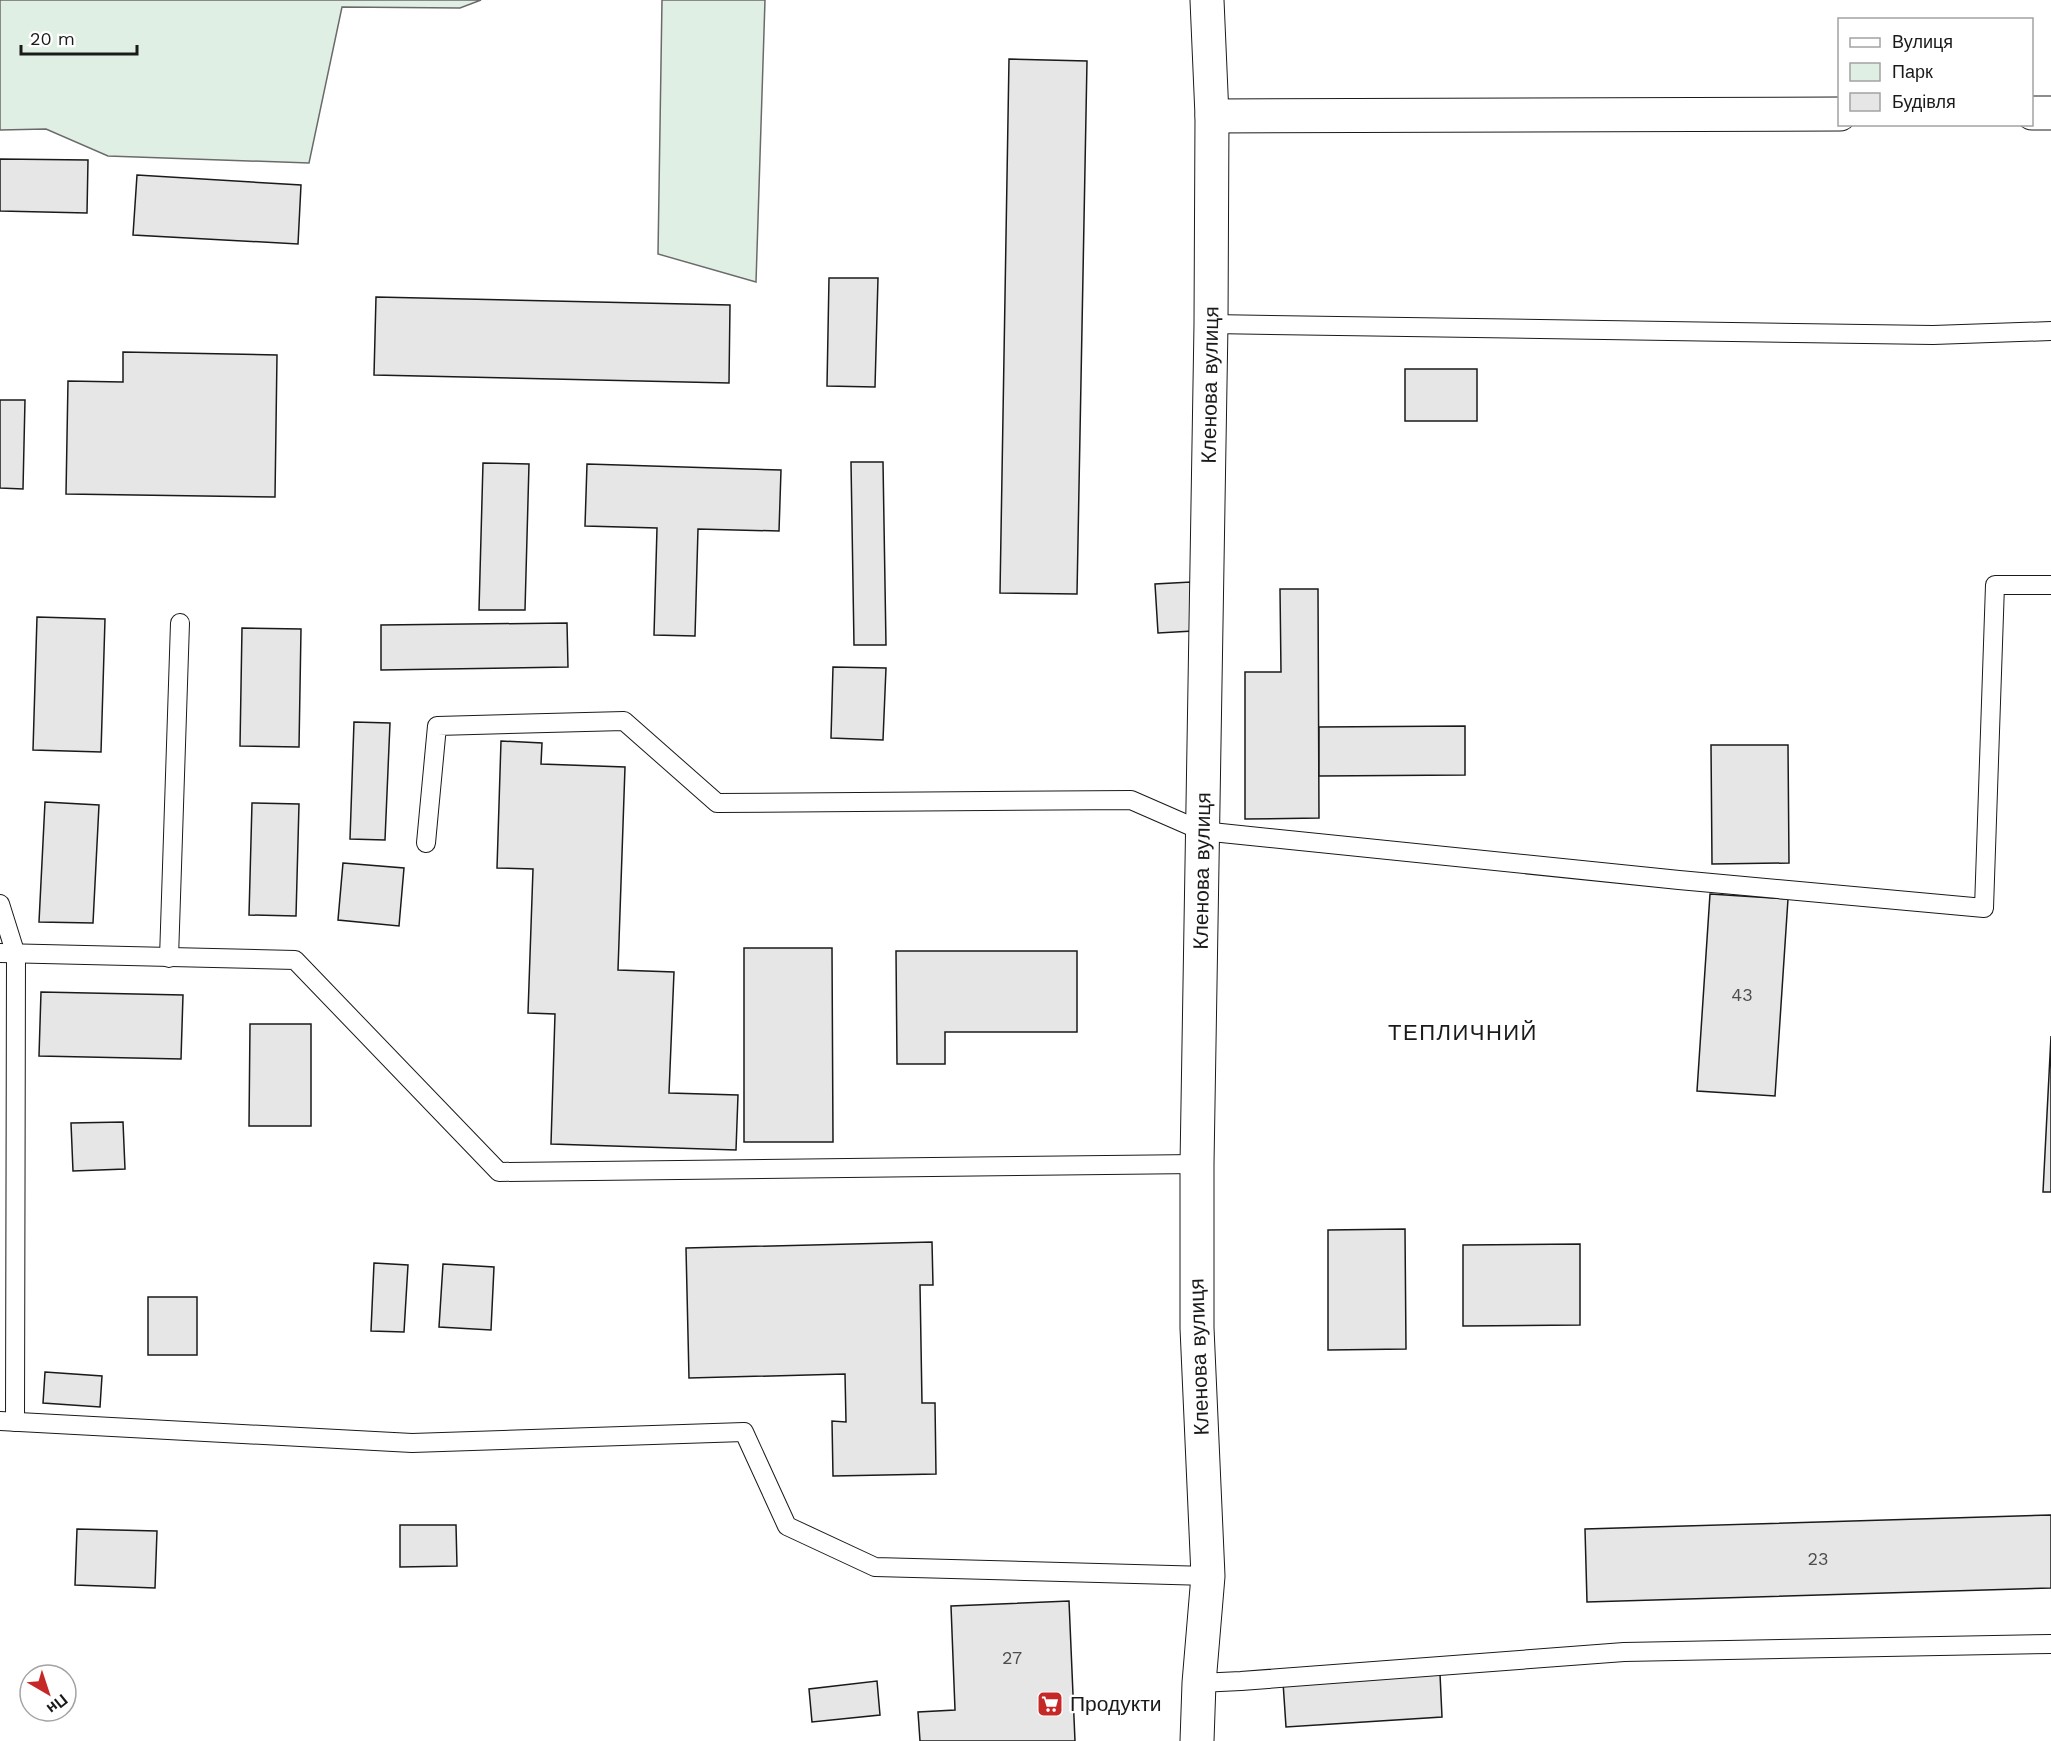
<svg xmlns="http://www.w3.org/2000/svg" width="2051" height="1741" viewBox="0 0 2051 1741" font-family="'Work Sans',sans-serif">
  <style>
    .green { fill: #e0efe3; stroke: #6a6a6a; stroke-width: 1.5 }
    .building { fill: #e6e6e6; stroke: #1a1a1a; stroke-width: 1.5 }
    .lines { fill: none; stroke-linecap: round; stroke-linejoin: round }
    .lane-casing { stroke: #1a1a1a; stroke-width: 20 }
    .street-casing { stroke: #1a1a1a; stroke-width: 35 }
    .lane { stroke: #fff; stroke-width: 18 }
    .street { stroke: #fff; stroke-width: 33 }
    .labels { text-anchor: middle; stroke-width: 4.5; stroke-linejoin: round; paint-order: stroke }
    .number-label { font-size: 18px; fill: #4d4d4d }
    .street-label { font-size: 21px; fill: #1a1a1a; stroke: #fff }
    .poi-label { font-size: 21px; fill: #1a1a1a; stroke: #fff; text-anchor: start }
    .neighbourhood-label { font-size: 22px; letter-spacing: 1.5px; fill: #1a1a1a; stroke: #fff }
  </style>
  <rect width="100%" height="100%" fill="#fff"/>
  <g class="green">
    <path d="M0,0H481L460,8L342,7L309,163L108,156L46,129L0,130Z"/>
    <path d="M662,0H765L756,282L658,254Z"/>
  </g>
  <g class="building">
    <path d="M1009,59L1087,61L1077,594L1000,593Z"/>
    <path d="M0,159L88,160L87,213L0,211Z"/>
    <path d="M137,175L301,185L298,244L133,235Z"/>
    <path d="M829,278H878L875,387L827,386Z"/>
    <path d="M376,297L730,305L729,383L374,375Z"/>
    <path d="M123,352L277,355L275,497L66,494L68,381L123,382Z"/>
    <rect x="1405" y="369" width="72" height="52"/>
    <path d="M0,400H25L23,489L0,488Z"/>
    <path d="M851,462H883L886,645H854Z"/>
    <path d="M483,463L529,464L525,610H479Z"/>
    <path d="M587,464L781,470L779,531L698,529L695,636L654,635L657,528L585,526Z"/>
    <path d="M1191,582L1193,631L1158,633L1155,584Z"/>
    <path d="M1280,589H1318L1319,818L1245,819V672H1281Z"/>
    <path d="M37,617L105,619L101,752L33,750Z"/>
    <path d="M567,623L568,667L381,670V625Z"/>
    <path d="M242,628L301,629L299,747L240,746Z"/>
    <path d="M833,667L886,668L883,740L831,738Z"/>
    <path d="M354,722L390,723L385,840L350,839Z"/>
    <path d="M1465,726V775L1319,776V727Z"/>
    <path d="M501,741L542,743L541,764L625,767L618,970L674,972L669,1093L738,1095L736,1150L551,1144L555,1014L528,1013L533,869L497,868Z"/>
    <path d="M1711,745H1788L1789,863L1712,864Z"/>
    <path d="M45,802L99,805L93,923L39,922Z"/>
    <path d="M252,803L299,804L296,916L249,915Z"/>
    <path d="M343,863L404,868L399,926L338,920Z"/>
    <path d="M1710,894L1788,899L1775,1096L1697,1091Z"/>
    <path d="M744,948H832L833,1142H744Z"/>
    <path d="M896,951H1077V1032H945V1064H897Z"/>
    <path d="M41,992L183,995L181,1059L39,1056Z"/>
    <path d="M250,1024H311V1126H249Z"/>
    <path d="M2051,1036V1192H2043Z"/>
    <path d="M123,1122L125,1169L73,1171L71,1123Z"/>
    <path d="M1405,1229L1406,1349L1328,1350V1230Z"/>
    <path d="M932,1242L933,1285H920L922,1403H935L936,1474L833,1476L832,1421L846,1422L845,1374L689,1378L686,1248Z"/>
    <path d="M1580,1244V1325L1463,1326V1245Z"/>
    <path d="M374,1263L408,1265L404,1332L371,1331Z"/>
    <path d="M443,1264L494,1267L491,1330L439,1327Z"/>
    <rect x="148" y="1297" width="49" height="58"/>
    <path d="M45,1372L102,1376L100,1407L43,1403Z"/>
    <path d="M2051,1515V1588L1587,1602L1585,1529Z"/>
    <path d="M400,1525H456L457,1566L400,1567Z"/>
    <path d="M77,1529L157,1531L155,1588L75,1585Z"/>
    <path d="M1069,1601L1075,1741H920L918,1712L955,1710L951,1606Z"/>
    <path d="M1440,1674L1442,1717L1286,1727L1283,1682Z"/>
    <path d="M877,1681L880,1715L812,1722L809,1689Z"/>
  </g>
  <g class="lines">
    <g class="lane-casing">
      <g id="lane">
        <path d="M1211,324L1933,335L2051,331"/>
        <path d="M426,843L437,726L624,721L717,803L1131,800L1202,831L1679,880L1984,908L1995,585H2051"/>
        <path d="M0,904L16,955L15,1422"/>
        <path d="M0,953L295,960L499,1172L1197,1164"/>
        <path d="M169,958L180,623"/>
        <path d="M0,1421L412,1443L744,1432L787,1526L875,1567L1208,1576"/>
        <path d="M1199,1683L1241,1681L1624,1652L2051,1644"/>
      </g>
    </g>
    <g class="street-casing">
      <g id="street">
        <path d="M2032,113H2051"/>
        <path d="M1212,116L1840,114"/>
        <path d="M1197,1741L1199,1683L1208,1576L1197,1328V1164L1211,324L1212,116L1207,0"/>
      </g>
    </g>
    <use href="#lane" class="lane"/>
    <use href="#street" class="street"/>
  </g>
  <defs>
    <g id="supermarket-square" transform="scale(1.35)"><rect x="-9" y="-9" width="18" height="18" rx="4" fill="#c62828" stroke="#fff"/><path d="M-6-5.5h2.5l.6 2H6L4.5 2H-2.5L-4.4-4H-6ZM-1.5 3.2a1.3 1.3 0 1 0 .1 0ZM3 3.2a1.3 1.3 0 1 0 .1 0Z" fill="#fff"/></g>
  </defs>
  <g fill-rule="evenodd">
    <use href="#supermarket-square" x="1050" y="1704"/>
  </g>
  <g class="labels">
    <g class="number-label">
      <text x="1742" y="1001">43</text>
      <text x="1818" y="1565">23</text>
      <text x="1012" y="1664">27</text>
    </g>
    <g class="street-label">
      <text transform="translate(1210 385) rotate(-89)" y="7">Кленова вулиця</text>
      <text transform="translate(1202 871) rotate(-89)" y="7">Кленова вулиця</text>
      <text transform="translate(1199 1357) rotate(-92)" y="7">Кленова вулиця</text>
    </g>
    <g class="poi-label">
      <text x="1070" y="1711">Продукти</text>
    </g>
    <g class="neighbourhood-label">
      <text x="1463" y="1040">ТЕПЛИЧНИЙ</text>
    </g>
  </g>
  <rect x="1838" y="18" width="195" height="108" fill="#ffffff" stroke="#a3a3a3" stroke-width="1.5"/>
  <rect x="1850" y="38" width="30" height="9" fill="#ffffff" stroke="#a3a3a3" stroke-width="1.5"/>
  <text x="1892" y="48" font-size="18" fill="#1a1a1a">Вулиця</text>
  <rect x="1850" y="63" width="30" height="18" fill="#e0efe3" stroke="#a3a3a3" stroke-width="1.5"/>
  <text x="1892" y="78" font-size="18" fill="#1a1a1a">Парк</text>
  <rect x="1850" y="93" width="30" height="18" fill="#e6e6e6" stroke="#a3a3a3" stroke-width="1.5"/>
  <text x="1892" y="108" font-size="18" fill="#1a1a1a">Будівля</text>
  <g transform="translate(48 1693) rotate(141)"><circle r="28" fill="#ffffff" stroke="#a3a3a3" stroke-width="1.5"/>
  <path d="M0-4.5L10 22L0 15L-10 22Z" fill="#c62828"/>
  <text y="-9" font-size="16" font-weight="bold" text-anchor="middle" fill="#1a1a1a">Пн</text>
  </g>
  <path d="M21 45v9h116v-9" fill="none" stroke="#1a1a1a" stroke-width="3"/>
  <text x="30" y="45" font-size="18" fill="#1a1a1a" stroke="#ffffff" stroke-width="4.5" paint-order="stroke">20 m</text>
</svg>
